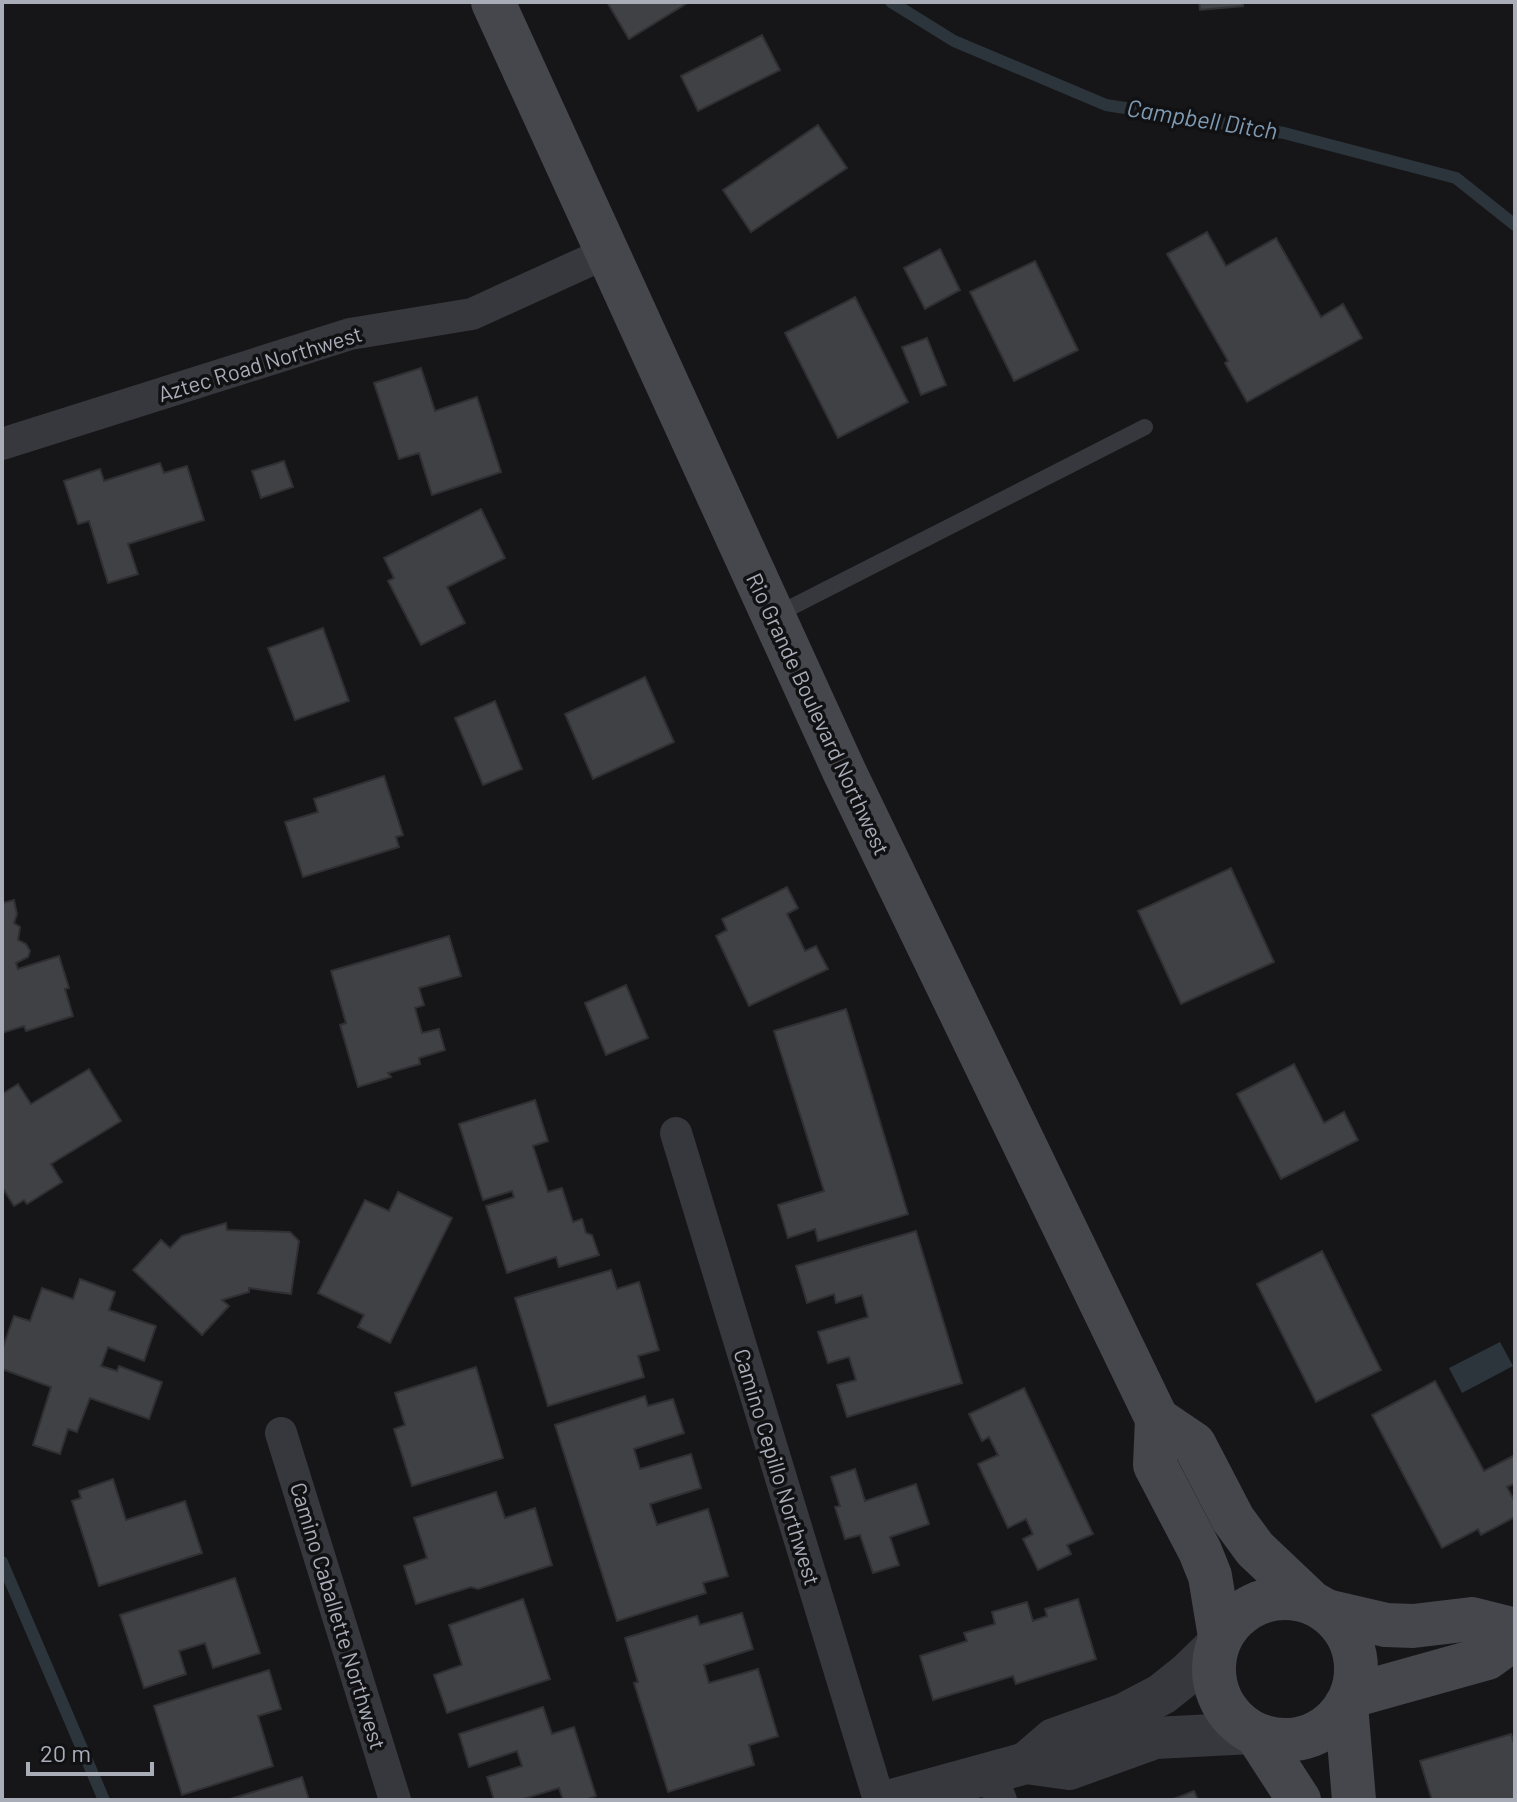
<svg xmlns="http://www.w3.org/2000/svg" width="1517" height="1802" viewBox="0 0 1517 1802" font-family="Barlow,sans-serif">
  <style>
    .water { fill: #2c353c }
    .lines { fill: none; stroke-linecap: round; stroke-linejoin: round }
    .stream { stroke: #2c353c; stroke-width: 12 }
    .building { fill: #404145; stroke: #303034; stroke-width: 2 }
    .service { stroke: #37383d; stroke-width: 16 }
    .minor { stroke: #37383d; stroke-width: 32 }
    .tertiary { stroke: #37383d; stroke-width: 42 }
    .secondary { stroke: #45474d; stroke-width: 44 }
    .labels { text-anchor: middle; stroke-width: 7; stroke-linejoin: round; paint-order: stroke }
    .street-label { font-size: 22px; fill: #a8adb8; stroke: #111113 }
    .water-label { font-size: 24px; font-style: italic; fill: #7f9bb3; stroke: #111113 }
  </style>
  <rect width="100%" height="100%" fill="#161618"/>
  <path class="water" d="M1500,1342L1513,1366L1462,1393L1449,1368Z"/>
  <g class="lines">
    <g class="stream">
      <path d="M891,2L954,41L1106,105L1284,133L1456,178L1515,225"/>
      <path d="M2,1562L104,1800"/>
    </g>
  </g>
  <g class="building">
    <path d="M607,2H689L629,39Z"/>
    <path d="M1199,2H1243V6L1200,10Z"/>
    <path d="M762,35L780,70L698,111L681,76Z"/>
    <path d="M818,125L847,168L751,232L723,190Z"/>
    <path d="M1207,232L1226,266L1276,238L1321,317L1343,304L1362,338L1247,402L1225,363L1228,361L1167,254Z"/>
    <path d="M940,249L960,290L925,309L904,268Z"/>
    <path d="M1035,261L1078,350L1014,381L970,292Z"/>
    <path d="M855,297L908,402L838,438L785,333Z"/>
    <path d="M927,338L946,385L921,395L902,347Z"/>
    <path d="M421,368L435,411L477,397L501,472L432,495L419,453L399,459L374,383Z"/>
    <path d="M284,461L293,487L261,498L252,471Z"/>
    <path d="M160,463L164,473L187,466L204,520L128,544L138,574L108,583L89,521L78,524L64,481L100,469L104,481Z"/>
    <path d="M481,509L505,558L447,587L465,623L421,645L388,581L394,578L384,558Z"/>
    <path d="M323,628L349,701L295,720L268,648Z"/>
    <path d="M645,677L674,742L593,779L565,714Z"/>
    <path d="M495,701L522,769L483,785L455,718Z"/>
    <path d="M384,776L403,835L396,837L399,847L303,877L285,822L318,812L314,799Z"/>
    <path d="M1231,868L1274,962L1181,1004L1138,911Z"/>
    <path d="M787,887L798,908L787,914L805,951L816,946L828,969L749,1006L716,936L727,930L722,919Z"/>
    <path d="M14,900L17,914L14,923L20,927L18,940L26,944L30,951L28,957L16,963L18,969L59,956L69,988L65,989L73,1016L26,1031L24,1026L2,1033V903Z"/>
    <path d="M449,936L461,976L419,988L424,1005L415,1008L422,1033L439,1029L445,1050L419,1058L420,1064L388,1073L391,1077L358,1087L340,1025L346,1023L331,971Z"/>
    <path d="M626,985L648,1038L606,1055L585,1003Z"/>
    <path d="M846,1009L908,1214L818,1241L815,1229L788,1238L778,1205L824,1191L774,1031Z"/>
    <path d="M1294,1064L1324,1123L1344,1112L1358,1140L1281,1179L1237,1094Z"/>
    <path d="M89,1069L121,1121L51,1164L62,1182L27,1204L24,1200L14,1206L2,1187V1094L18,1084L31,1104Z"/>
    <path d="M535,1100L548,1141L533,1146L548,1192L562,1188L573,1222L582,1219L586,1233L592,1235L599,1255L559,1267L556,1257L507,1273L486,1206L514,1197L512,1191L483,1200L459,1124Z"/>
    <path d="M398,1192L452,1218L390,1343L358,1327L364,1315L318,1293L365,1200L389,1211Z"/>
    <path d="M226,1223L227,1230L290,1232L299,1241L291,1294L249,1288V1292L222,1300L229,1306L202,1335L133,1270L161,1240L170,1248L182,1236Z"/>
    <path d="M916,1231L962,1383L847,1417L837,1385L856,1380L849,1357L828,1363L818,1332L868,1317L862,1295L836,1303L834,1294L807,1303L796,1266Z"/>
    <path d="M1322,1251L1381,1370L1316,1402L1257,1284Z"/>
    <path d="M611,1270L617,1289L639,1282L659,1350L638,1356L644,1377L548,1406L515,1298Z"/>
    <path d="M80,1279L115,1292L109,1310L156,1326L144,1361L108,1347L101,1366L117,1371L119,1366L162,1382L149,1419L90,1398L77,1432L68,1429L60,1454L33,1445L51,1387L2,1369V1350L14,1316L30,1321L42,1288L73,1299Z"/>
    <path d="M476,1367L503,1458L412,1486L394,1429L405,1425L395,1393Z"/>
    <path d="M1435,1381L1484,1471L1515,1455V1483L1507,1487L1515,1502V1517L1481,1535L1478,1529L1442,1548L1372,1415Z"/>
    <path d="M1024,1388L1093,1534L1067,1545L1071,1554L1038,1570L1023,1539L1033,1534L1026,1519L1008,1528L978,1464L998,1455L989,1437L982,1441L969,1414Z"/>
    <path d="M645,1396L648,1406L673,1399L684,1433L634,1449L640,1469L691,1454L701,1488L650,1504L657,1525L708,1509L728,1576L703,1583L706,1593L617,1621L555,1425Z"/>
    <path d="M855,1469L865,1501L916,1484L929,1524L890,1537L899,1565L873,1573L860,1535L845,1539L835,1507L840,1506L831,1477Z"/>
    <path d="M113,1479L126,1520L185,1501L202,1553L99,1586L72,1501L81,1498L79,1491Z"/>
    <path d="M496,1492L505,1518L535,1508L552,1565L478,1589L471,1587L416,1604L404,1566L427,1558L414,1518Z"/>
    <path d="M235,1578L260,1653L213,1668L205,1643L179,1651L186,1674L144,1688L120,1615Z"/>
    <path d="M523,1599L550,1679L447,1713L434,1675L462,1665L449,1625Z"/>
    <path d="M1078,1599L1096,1659L1016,1684L1013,1676L933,1700L920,1656L967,1641L964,1633L995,1624L992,1612L1027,1602L1033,1621L1047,1616L1045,1609Z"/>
    <path d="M742,1613L753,1649L704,1665L709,1683L758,1669L778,1736L749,1745L754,1765L668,1792L634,1683L638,1682L625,1638L697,1616L700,1625Z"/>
    <path d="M269,1670L281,1709L258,1716L273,1766L182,1795L154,1706Z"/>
    <path d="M543,1707L552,1734L574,1727L596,1796L585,1800H563L559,1788L520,1800H494L487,1777L522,1766L517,1751L469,1767L459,1734Z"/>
    <path d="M1511,1734L1515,1747V1800H1432L1420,1761Z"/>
    <path d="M302,1777L309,1800H227Z"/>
    <path d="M1194,1791L1198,1800H1171Z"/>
  </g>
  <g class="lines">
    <path class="service" d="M774,616L1145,427"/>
    <g class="minor">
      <path d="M2,444L350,334L472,314L606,253"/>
      <path d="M676,1133L879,1800"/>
      <path d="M281,1433L395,1800"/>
      <path d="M989,1771L1001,1800"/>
    </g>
    <g class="tertiary">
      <path d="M1026,1763L1054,1739L1124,1714L1162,1694L1187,1674L1218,1644"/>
      <path d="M892,1800L1026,1763L1069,1769L1155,1738L1252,1733"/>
    </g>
    <g class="secondary">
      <path d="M493,2L844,771L1157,1419L1155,1465L1200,1551L1210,1576L1220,1637"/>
      <path d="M1157,1419L1194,1444L1233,1519L1255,1549L1312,1603"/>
      <circle cx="1285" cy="1669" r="71"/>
      <path d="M1330,1612L1386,1625L1413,1626L1472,1619L1515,1630"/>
      <path d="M1351,1696L1487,1658L1515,1638"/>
      <path d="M1346,1705L1354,1800"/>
      <path d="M1257,1735L1299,1800"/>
    </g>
  </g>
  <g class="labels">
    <g class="street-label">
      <text transform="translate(260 364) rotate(-17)" y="8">Aztec Road Northwest</text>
      <text transform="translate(818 714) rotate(65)" y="8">Rio Grande Boulevard Northwest</text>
      <text transform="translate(777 1467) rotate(73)" y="8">Camino Cepillo Northwest</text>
      <text transform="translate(338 1616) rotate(73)" y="8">Camino Caballette Northwest</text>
    </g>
    <g class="water-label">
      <text transform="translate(1202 120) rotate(9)" y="8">Campbell Ditch</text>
    </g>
  </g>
  <rect width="1517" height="1802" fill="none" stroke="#a8adb8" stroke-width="8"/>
  <path d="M28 1762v12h124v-12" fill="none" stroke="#a8adb8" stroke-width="4"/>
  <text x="40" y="1762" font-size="24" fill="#a8adb8" stroke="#111113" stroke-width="6" paint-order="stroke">20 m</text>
</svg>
